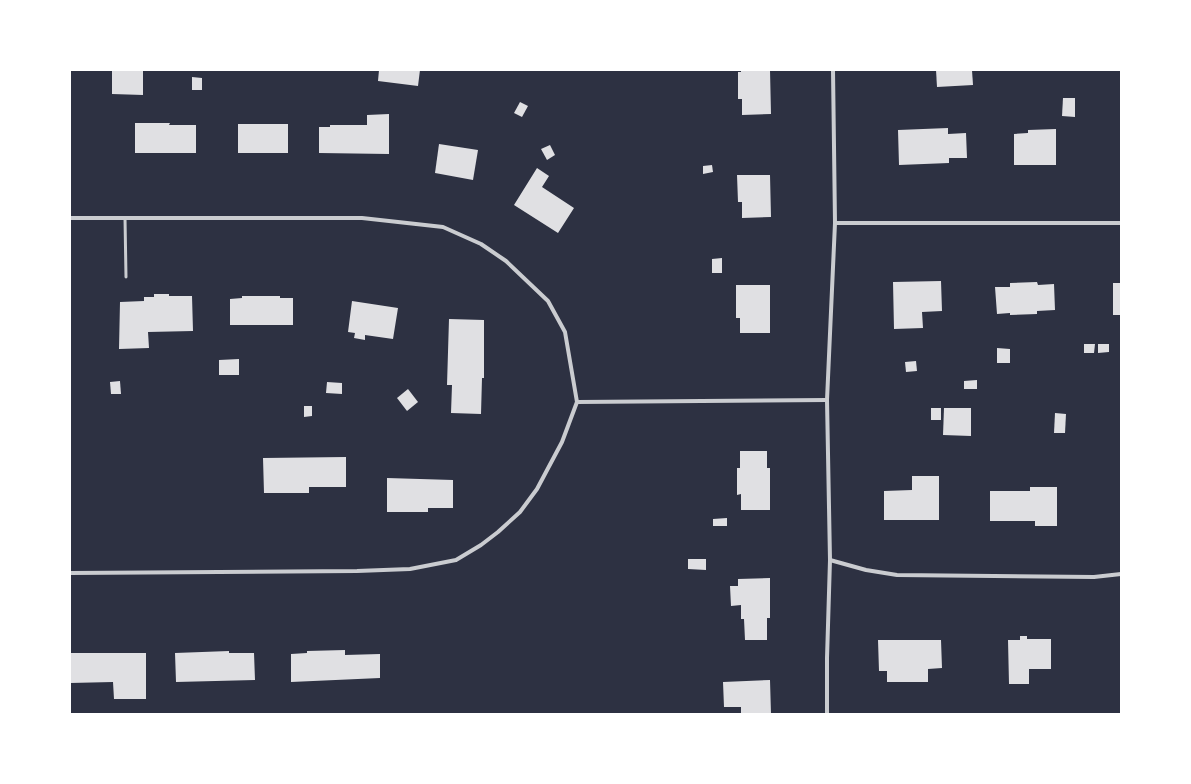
<svg xmlns="http://www.w3.org/2000/svg" width="1191" height="784" viewBox="0 0 1191 784" font-family="'Exo 2',sans-serif">
  <style>
    .building { fill: #e0e0e3 }
    .lines { fill: none; stroke-linecap: round; stroke-linejoin: round }
    .service { stroke: #caccd0; stroke-width: 3 }
    .minor { stroke: #caccd0; stroke-width: 4 }
  </style>
  <rect width="100%" height="100%" fill="#2d3142"/>
  <g class="building">
    <path d="M112,70H143V95L112,94Z"/>
    <path d="M379,70H420L418,86L378,81Z"/>
    <path d="M741,70H770L771,114L742,115V99H738V72H741Z"/>
    <path d="M936,70H972L973,85L937,87Z"/>
    <path d="M192,77L202,78V90H192Z"/>
    <path d="M1063,98H1075V117L1062,116Z"/>
    <path d="M520,102L528,106L522,117L514,113Z"/>
    <path d="M389,114V154L319,153V127H330V125H367V115Z"/>
    <path d="M135,123H170L169,125H196V153H135Z"/>
    <rect x="238" y="124" width="50" height="29"/>
    <path d="M948,128V134L966,133L967,158H949V163L899,165L898,130Z"/>
    <path d="M1056,129V165H1014V134L1028,133V130Z"/>
    <path d="M439,144L478,150L473,180L435,173Z"/>
    <path d="M550,145L555,155L547,160L541,149Z"/>
    <path d="M712,165L713,172L703,174V166Z"/>
    <path d="M537,168L549,176L542,187L574,208L558,233L514,205Z"/>
    <path d="M737,175H770L771,217L742,218V202H738Z"/>
    <path d="M722,258V273H712V259Z"/>
    <path d="M941,281L942,311L922,312L923,328L894,329L893,282Z"/>
    <path d="M1037,282L1038,285L1054,284L1055,310L1037,311V314L1010,315V313L997,314L995,287H1010V283Z"/>
    <rect x="1113" y="283" width="8" height="32"/>
    <path d="M736,285H770V333H740V318H736Z"/>
    <path d="M154,294H169V296H192L193,331L148,332L149,348L119,349L120,302L144,301V297H154Z"/>
    <path d="M242,296H280V298H293V325H230V299L242,298Z"/>
    <path d="M352,301L398,308L393,339L365,335V340L354,338L355,333L348,332Z"/>
    <path d="M449,319L484,320V378H482L481,414L451,413L452,385H447Z"/>
    <path d="M1084,344H1095L1094,353H1084Z"/>
    <path d="M1098,344H1109V352L1098,353Z"/>
    <path d="M997,348L1010,349V363H997Z"/>
    <path d="M239,359V375H219V360Z"/>
    <path d="M916,361L917,371L906,372L905,362Z"/>
    <path d="M977,380V389H964V381Z"/>
    <path d="M120,381L121,394H111L110,382Z"/>
    <path d="M327,382L342,383V394L326,393Z"/>
    <path d="M408,389L418,402L407,411L397,398Z"/>
    <path d="M304,406H312V416L304,417Z"/>
    <rect x="931" y="408" width="10" height="12"/>
    <path d="M944,408H971V436L943,435Z"/>
    <path d="M1055,413L1066,414L1065,433H1054Z"/>
    <path d="M740,451H767V468H770V510H741V494L737,495V468H740Z"/>
    <path d="M346,457V487H309V493H264L263,458Z"/>
    <path d="M912,476H939V520H884V491L912,490Z"/>
    <path d="M387,478L453,480V508H428V512H387Z"/>
    <path d="M1030,487H1057V526H1035V521H990V491H1030Z"/>
    <path d="M727,518V526H713V519Z"/>
    <path d="M688,559H706V570L688,569Z"/>
    <path d="M770,578V618H767V640H745L744,619H741V605L731,606L730,586H738V579Z"/>
    <path d="M1020,636H1027V639H1051V669H1029V684H1009L1008,640H1020Z"/>
    <path d="M878,640H941L942,668L928,669V682H887V671H879Z"/>
    <path d="M345,650V655L380,654V678L291,682V654L307,653V651Z"/>
    <path d="M229,651V653H254L255,680L176,682L175,653Z"/>
    <path d="M70,653H146V699H114L113,682L70,683Z"/>
    <path d="M770,680L771,714H741V707H724L723,682Z"/>
  </g>
  <g class="lines">
    <path class="service" d="M125,218L126,277"/>
    <g class="minor">
      <path d="M70,218H362L443,227L481,244L506,261L548,301L565,332L577,402L562,442L537,489L520,512L498,532L481,545L456,560L410,569L357,571L70,573"/>
      <path d="M835,223H1121"/>
      <path d="M577,402L827,400"/>
      <path d="M830,560L866,570L897,575L1094,577L1121,574"/>
      <path d="M827,714V658L830,560L827,400L835,223L833,70"/>
    </g>
  </g>
  <rect width="1191" height="784" fill="none" stroke="#ffffff" stroke-width="142"/>
</svg>
